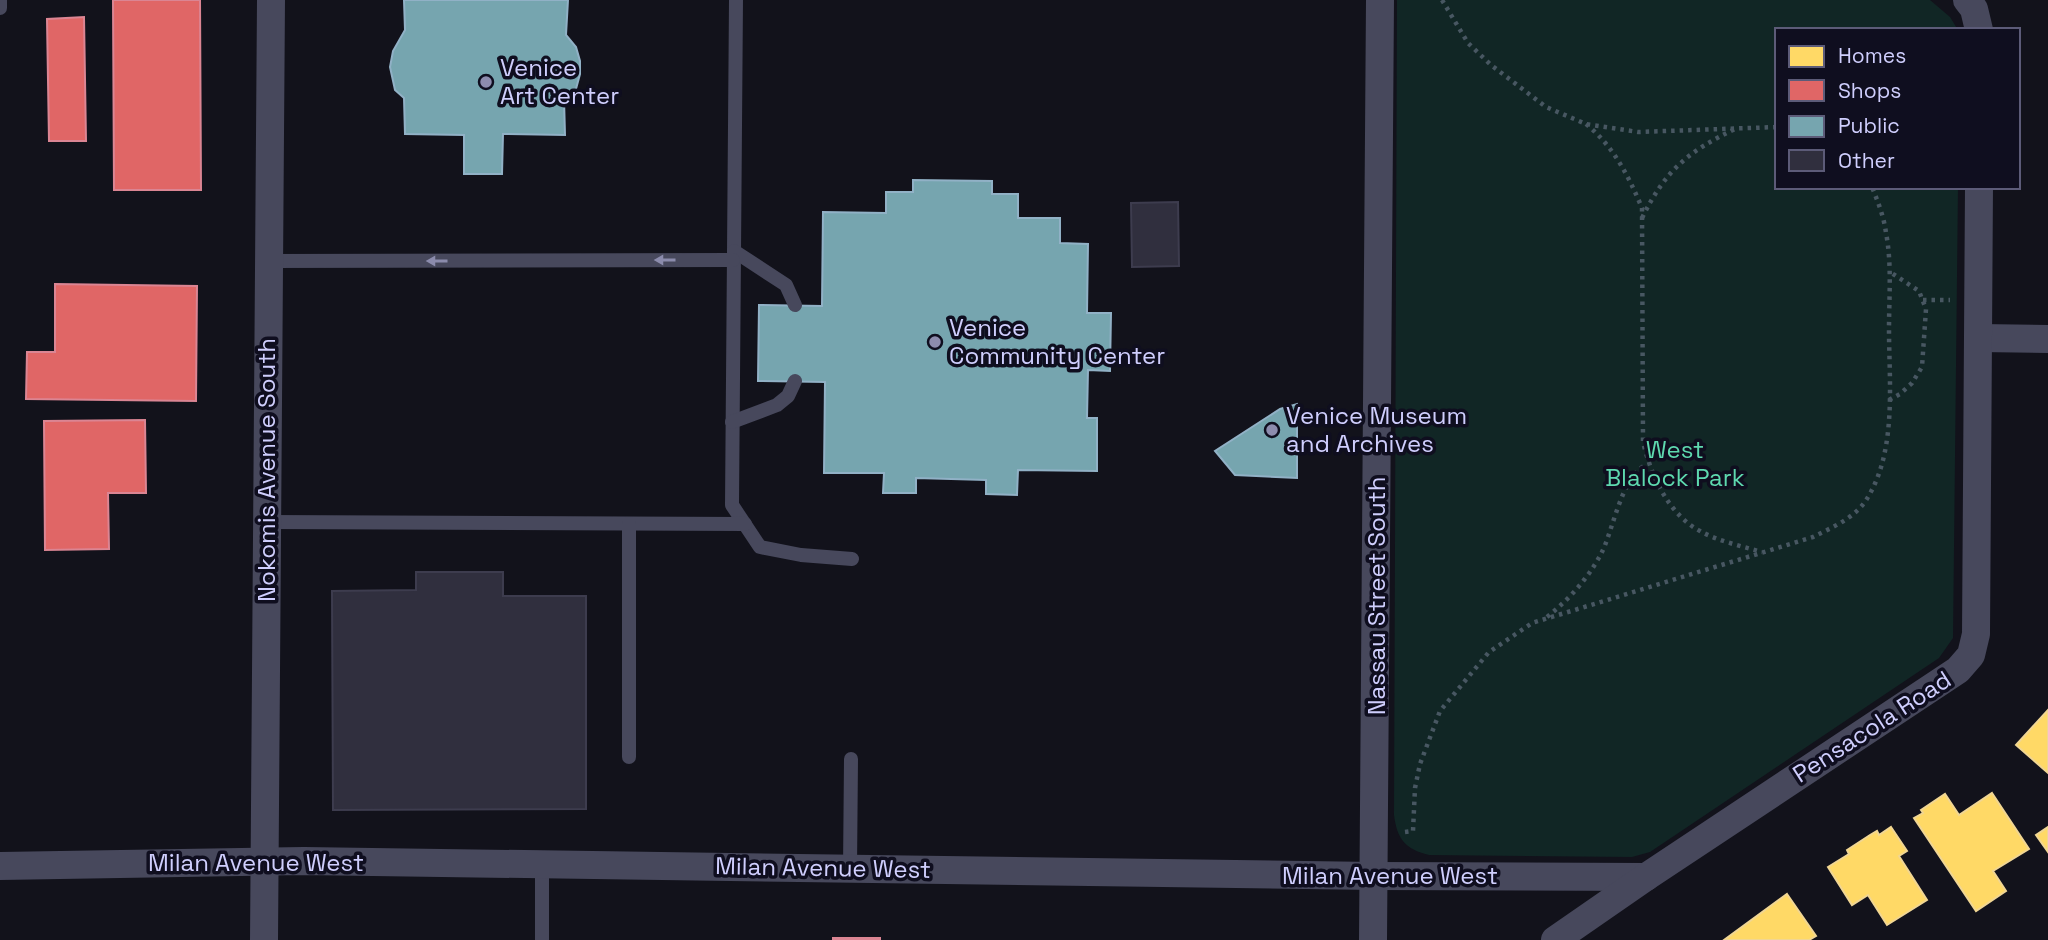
<svg xmlns="http://www.w3.org/2000/svg" width="2048" height="940" viewBox="0 0 2048 940" font-family="'Space Grotesk',sans-serif">
  <style>
    .green { fill: #112625 }
    .homes { fill: #ffd966; stroke: #f1d693; stroke-width: 2 }
    .shops { fill: #e06666; stroke: #db8593; stroke-width: 2 }
    .public { fill: #76a5af; stroke: #91b1c6; stroke-width: 2 }
    .building { fill: #302f3e; stroke: #3d3c4e; stroke-width: 2 }
    .lines { fill: none; stroke-linecap: round; stroke-linejoin: round }
    .path { stroke: #485762; stroke-width: 4.5; stroke-dasharray: 3.5 5; stroke-linecap: butt }
    .service { stroke: #47485c; stroke-width: 14 }
    .minor { stroke: #47485c; stroke-width: 28 }
    .oneway { fill: #8b8bac }
    .poi-dot { fill: #8d8cae; stroke: #0f0e1f; stroke-width: 2.5 }
    .labels { text-anchor: middle; stroke-width: 7; stroke-linejoin: round; paint-order: stroke }
    .poi-label { font-size: 24px; fill: #cfcefd; stroke: #0f0e1f; text-anchor: start }
    .park-label { font-size: 24px; fill: #5ed9af; stroke: #0f0e1f }
    .street-label { font-size: 24px; fill: #cfcefd; stroke: #0f0e1f }
  </style>
  <rect width="100%" height="100%" fill="#12121b"/>
  <path class="green" d="M1397,0H1930L1950,17L1958,30H1777V187H1958L1953,638L1939,658L1650,852L1632,857L1429,855C1405,849 1397,839 1394,815Z"/>
  <g class="homes">
    <path d="M2048,710V773L2016,745Z"/>
    <path d="M1992,793L2029,849L1993,871L2006,891L1976,911L1914,818L1923,813L1921,810L1945,794L1959,815Z"/>
    <path d="M1891,827L1907,851L1899,856L1927,900L1887,925L1868,895L1852,905L1828,867L1849,854L1847,850L1870,835L1877,831L1879,835Z"/>
    <path d="M2048,827V852L2036,835Z"/>
    <path d="M1787,894L1816,936L1809,940H1724Z"/>
  </g>
  <g class="shops">
    <path d="M113,0H200L201,190H114Z"/>
    <path d="M84,17L86,141H49L47,19Z"/>
    <path d="M55,284L197,286L196,401L26,399L27,352H55Z"/>
    <path d="M145,420L146,493H108L109,549L45,550L44,421Z"/>
    <rect x="833" y="938" width="47" height="2"/>
  </g>
  <g class="public">
    <path d="M404,0H568L566,35L576,47L580,61V74L576,89L564,99L565,135L503,134L502,174H464V135L405,134L404,98L395,90L390,67L393,51L405,30Z"/>
    <path d="M913,180L992,181V194H1018V218H1060V243L1088,244L1087,313H1111L1110,371L1088,370L1087,418H1097V471L1018,470L1017,495L986,494V480L916,478V493H883L884,473H824L825,382L758,381L759,305L822,306L823,212L886,213V192H913Z"/>
    <path d="M1297,404V478L1235,475L1215,451L1280,409Z"/>
  </g>
  <g class="building">
    <path d="M1178,202L1179,266L1132,267L1131,203Z"/>
    <path d="M416,572H503V596H586V809L333,810L332,591L416,590Z"/>
  </g>
  <g class="lines">
    <g class="path">
      <path d="M1442,0L1468,43L1491,65L1546,107L1586,124L1638,132L1777,127"/>
      <path d="M1586,124C1614,147 1628,175 1642,208L1643,442C1651,475 1668,514 1700,531C1718,541 1741,546 1762,552"/>
      <path d="M1642,218C1666,169 1689,151 1737,128"/>
      <path d="M1923,300H1950"/>
      <path d="M1889,400L1900,394L1912,383L1922,367L1926,309L1919,291L1890,272"/>
      <path d="M1547,617C1569,599 1587,580 1601,554C1614,529 1621,475 1648,464"/>
      <path d="M1405,832L1413,831L1415,788L1420,764L1440,711L1489,652L1532,623L1813,537C1833,527 1857,517 1868,497C1897,449 1889,382 1889,329C1889,297 1892,264 1886,233C1884,217 1878,202 1872,187"/>
    </g>
    <g class="service">
      <path d="M736,0L732,505L760,547L801,555L852,559"/>
      <path d="M0,8V0"/>
      <path d="M734,251L786,285L795,305"/>
      <path d="M269,261L733,260"/>
      <path d="M732,422L777,405L788,396L795,381"/>
      <path d="M267,522L745,524"/>
      <path d="M629,524V757"/>
      <path d="M850,869L851,759"/>
      <path d="M542,940V864"/>
    </g>
    <g class="minor">
      <path d="M1967,0L1974,9L1979,30"/>
      <path d="M1979,338L2048,339"/>
      <path d="M0,866L304,861L1375,876L1646,877"/>
      <path d="M264,940L271,0"/>
      <path d="M1373,940L1380,0"/>
      <path d="M1555,940L1646,877L1958,670L1971,655L1976,634L1979,187"/>
    </g>
  </g>
  <defs><path id="oneway-solid" d="M-6-.8H1V-3.2L6.5 0L1 3.2V.8H-6Z" transform="scale(1.75)"/></defs>
  <g class="oneway">
    <use href="#oneway-solid" transform="translate(665 260) rotate(180)"/>
    <use href="#oneway-solid" transform="translate(437 261) rotate(180)"/>
  </g>
  <g class="poi-dot">
    <circle cx="486" cy="82" r="7"/>
    <circle cx="935" cy="342" r="7"/>
    <circle cx="1272" cy="430" r="7"/>
  </g>
  <g class="labels">
    <g class="poi-label">
      <text x="500" y="76">Venice<tspan x="500" dy="28">Art Center</tspan></text>
      <text x="949" y="336">Venice<tspan x="949" dy="28">Community Center</tspan></text>
      <text x="1286" y="424">Venice Museum<tspan x="1286" dy="28">and Archives</tspan></text>
    </g>
    <g class="park-label">
      <text x="1675" y="458">West<tspan x="1675" dy="28">Blalock Park</tspan></text>
    </g>
    <g class="street-label">
      <text transform="translate(267 470) rotate(-90)" y="8">Nokomis Avenue South</text>
      <text transform="translate(1377 596) rotate(-90)" y="8">Nassau Street South</text>
      <text transform="translate(1872 727) rotate(-33)" y="8">Pensacola Road</text>
      <text x="256" y="871">Milan Avenue West</text>
      <text transform="translate(823 868) rotate(1)" y="8">Milan Avenue West</text>
      <text x="1390" y="884">Milan Avenue West</text>
    </g>
  </g>
  <rect x="1775" y="28" width="245" height="161" fill="#0f0e1f" stroke="#5c5b78" stroke-width="2"/>
  <rect x="1789" y="46" width="35" height="21" fill="#ffd966" stroke="#5c5b78" stroke-width="2"/>
  <text x="1838" y="63" font-size="21" fill="#cfcefd">Homes</text>
  <rect x="1789" y="80" width="35" height="21" fill="#e06666" stroke="#5c5b78" stroke-width="2"/>
  <text x="1838" y="98" font-size="21" fill="#cfcefd">Shops</text>
  <rect x="1789" y="116" width="35" height="21" fill="#76a5af" stroke="#5c5b78" stroke-width="2"/>
  <text x="1838" y="133" font-size="21" fill="#cfcefd">Public</text>
  <rect x="1789" y="150" width="35" height="21" fill="#302f3e" stroke="#5c5b78" stroke-width="2"/>
  <text x="1838" y="168" font-size="21" fill="#cfcefd">Other</text>
</svg>
